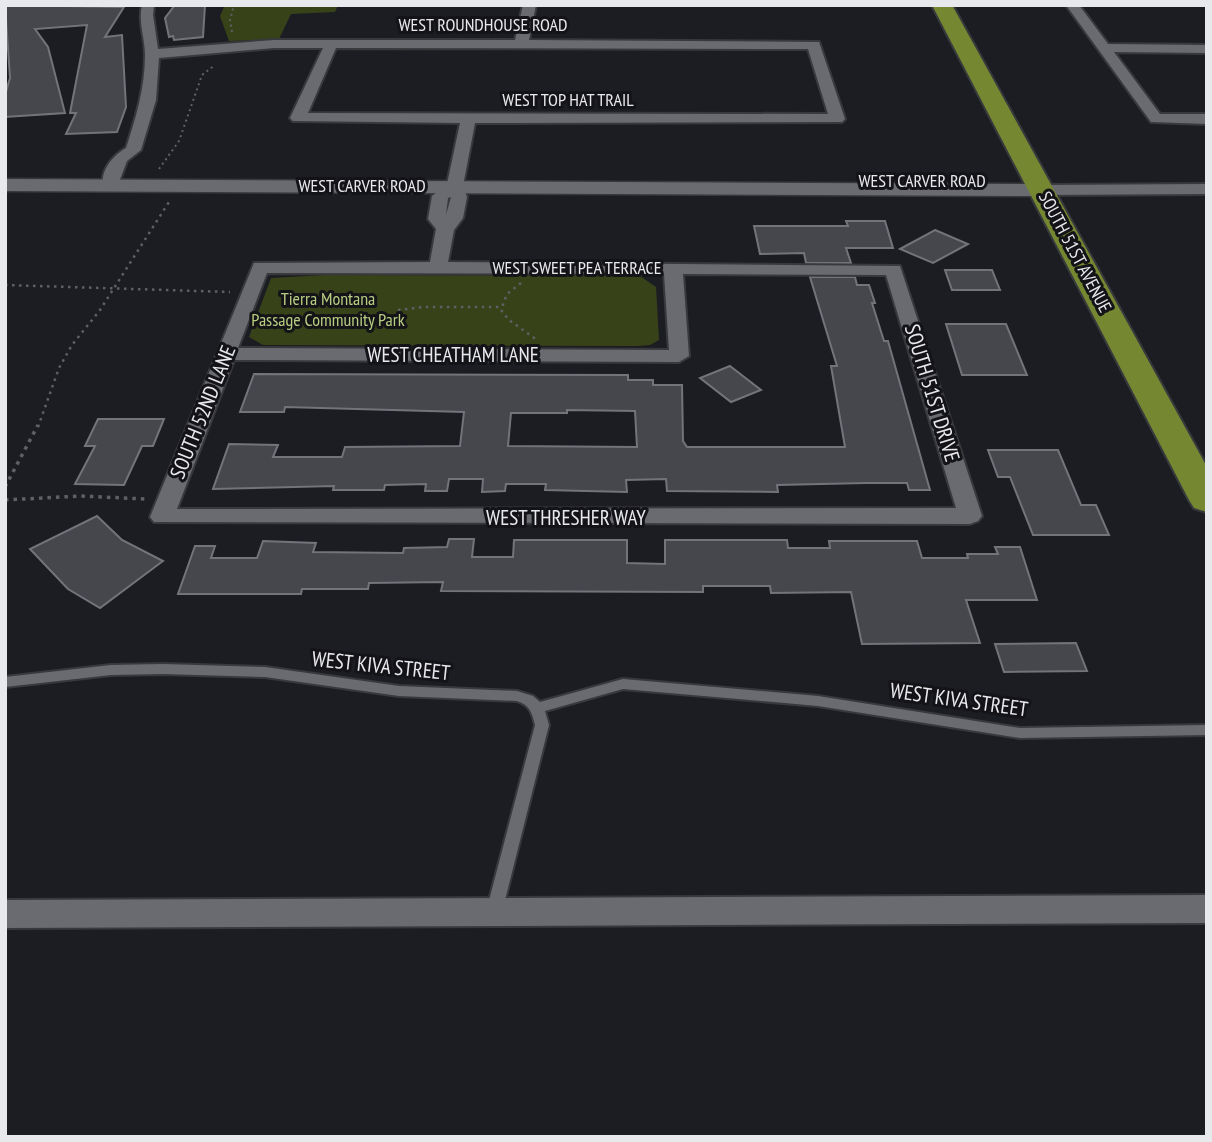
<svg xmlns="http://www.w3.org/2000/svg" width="1212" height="1142" viewBox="0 0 1212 1142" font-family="'PT Sans Narrow',sans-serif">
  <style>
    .green { fill: #384219 }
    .building { fill: #46474d; stroke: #73737a; stroke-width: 2; fill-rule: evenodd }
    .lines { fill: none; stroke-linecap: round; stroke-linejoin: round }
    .service-casing { stroke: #38393c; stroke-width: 4 }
    .minor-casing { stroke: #38393c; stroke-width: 4 }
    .tertiary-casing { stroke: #38393c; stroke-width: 3 }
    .primary-casing { stroke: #38393c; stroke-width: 4 }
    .path-far2 { stroke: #5f6064; stroke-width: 2; stroke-dasharray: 2 3.5; stroke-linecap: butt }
    .path-far1 { stroke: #5f6064; stroke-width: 2.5; stroke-dasharray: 2.5 4.5; stroke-linecap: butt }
    .path { stroke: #5f6064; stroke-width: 3.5; stroke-dasharray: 3.5 5; stroke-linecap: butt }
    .service { fill: #6a6b71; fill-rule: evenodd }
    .minor { fill: #6a6b71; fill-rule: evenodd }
    .tertiary { fill: #6a6b71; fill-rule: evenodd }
    .primary { fill: #758731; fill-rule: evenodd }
    .labels { text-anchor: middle; stroke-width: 6; stroke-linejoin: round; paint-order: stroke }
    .far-street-label { font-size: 18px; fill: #e8e9ec; stroke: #131318 }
    .far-park-label { font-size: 18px; fill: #b8ce80; stroke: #131318 }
    .street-label { font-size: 21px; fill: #e8e9ec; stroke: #131318 }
  </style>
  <rect width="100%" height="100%" fill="#1c1d22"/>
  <g class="green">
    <path d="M225,5H338L335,12L291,14L279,39L229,41L220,16Z"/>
    <path d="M325,275L640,276L656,287L659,340L650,345L637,346L263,345L249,337L271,278Z"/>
  </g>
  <g class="building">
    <path d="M5,5L124,7L105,37L122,35L126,107L117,132L66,134L76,113H70L87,25L35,29L48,47L65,113L5,117V95L10,78Z"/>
    <path d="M175,5H205L203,37L174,40L173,36L169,37L165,18Z"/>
    <path d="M846,221H885L893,248H846L851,263H806L804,253L760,254L754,226H848Z"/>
    <path d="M935,230L968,244L933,263L900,249Z"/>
    <path d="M945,270H992L1000,290H952Z"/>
    <path d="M810,277H855L857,285H869L875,303H872L884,341H888L930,490H909L907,483H866L777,485L778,492L667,491L666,479L626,480L627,492L545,490L546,484H506L505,491L482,492L483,479H449L447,491H425L426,484L385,485L384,490H333L334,486L213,489L229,444L278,445L273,457H342L345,447L460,446L464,412L285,407L284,412H240L254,374L628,375V380H653V385H682L683,441L687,447H845L831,366H837ZM567,410L635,411L637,447L508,446L511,413H567Z"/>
    <path d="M946,324H1006L1027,375H962Z"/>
    <path d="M730,366L761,390L731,402L700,378Z"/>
    <path d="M98,419H164L153,446H142L124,485L75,484L95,446H85Z"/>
    <path d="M988,450H1058L1081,505H1096L1109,535H1033L1010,477H998Z"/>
    <path d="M97,516L122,540L163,561L100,608L68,589L30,549Z"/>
    <path d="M449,539H474L472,557H513L514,540H627V563L665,564V540H787L788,548H830L829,541H917L922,558H968L967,554H998L995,547H1020L1037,600H966L980,643L862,644L851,592L771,593L770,586H703V592L441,591L443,582L369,583L368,589H302L301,594H178L195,546H215L211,558H257L263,541L316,543L313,552L403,553L404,548L447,547Z"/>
    <path d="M1076,643L1087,671L1004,672L995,644Z"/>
  </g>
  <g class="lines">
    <g class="service-casing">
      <path id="service" d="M163,664L265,667L399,686L517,691L533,696L540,702L623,679L818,696L1020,728L1207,725V735L1020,738L818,706L623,689L545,711L549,725L502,912L500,917L494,919L488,917L486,912L535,725C532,713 530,705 517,701L399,696L265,677L163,674L111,675L5,687V677L111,665Z"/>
    </g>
    <g class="minor-casing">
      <g id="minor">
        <path d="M142,5H154L153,15L158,49L274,40H515L523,5H536L529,40L819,42L845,119L842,122L475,123L463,186L467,197L463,218L454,230L448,262L900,266L982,516L978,521L970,524L154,522L150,517L254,263L430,262L436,229L428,219L432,196L447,184L460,123L293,121L290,118L323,48H274L159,58L156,100L141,150L127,161L116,190H104C98,173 112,156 126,148C136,117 145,88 145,55C145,38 138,22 142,5ZM336,48L808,49L828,114L308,113ZM451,197L446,215L448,198ZM267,273L664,274L669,350L238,348ZM683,274L886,275L956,508L177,509L234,360L679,362L689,356Z"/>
        <path d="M1066,5H1079L1108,44L1207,45V53L1114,52L1160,114H1207V124L1151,122Z"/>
        <path d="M1207,184V194L1041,195L1033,190L1041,185Z"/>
        <path d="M1207,895V923L5,928V900Z"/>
      </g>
    </g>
    <g class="tertiary-casing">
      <path id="tertiary" d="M5,179L1041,184L1051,190L1041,196L5,191Z"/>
    </g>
    <g class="primary-casing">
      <path id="primary" d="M932,5H952L1207,467V512L1194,508L1189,500Z"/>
    </g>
    <g class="path-far2">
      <path d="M232,32L230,20L234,5"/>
      <path d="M159,169L179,141L202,75L215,65"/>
    </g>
    <g class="path-far1">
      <path d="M521,283L507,294L501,310L509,320L537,340"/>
      <path d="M5,285L230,292"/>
      <path d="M398,310L424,307H502"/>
      <path d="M38,427L59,368L72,345L100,310L169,202"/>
    </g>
    <g class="path">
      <path d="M5,487L38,425"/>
      <path d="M5,500L80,496L146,499"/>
    </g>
    <use href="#service" class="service"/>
    <use href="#minor" class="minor"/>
    <use href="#tertiary" class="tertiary"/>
    <use href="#primary" class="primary"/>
  </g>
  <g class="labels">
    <g class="far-street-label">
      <text x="483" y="31">WEST ROUNDHOUSE ROAD</text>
      <text x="568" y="106">WEST TOP HAT TRAIL</text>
      <text x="922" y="187">WEST CARVER ROAD</text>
      <text x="362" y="192">WEST CARVER ROAD</text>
      <text transform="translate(1075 252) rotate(62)" y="6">SOUTH 51ST AVENUE</text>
      <text x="577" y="274">WEST SWEET PEA TERRACE</text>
    </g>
    <g class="far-park-label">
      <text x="328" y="305">Tierra Montana<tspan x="328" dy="21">Passage Community Park</tspan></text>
    </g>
    <g class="street-label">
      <text x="453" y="362">WEST CHEATHAM LANE</text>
      <text transform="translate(932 393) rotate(73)" y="7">SOUTH 51ST DRIVE</text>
      <text transform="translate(203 412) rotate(-68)" y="7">SOUTH 52ND LANE</text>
      <text x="566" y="525">WEST THRESHER WAY</text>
      <text transform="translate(381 666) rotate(6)" y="7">WEST KIVA STREET</text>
      <text transform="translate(959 700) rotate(8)" y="7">WEST KIVA STREET</text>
    </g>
  </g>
  <rect width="1212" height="1142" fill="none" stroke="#e8e9ec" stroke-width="14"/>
</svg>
